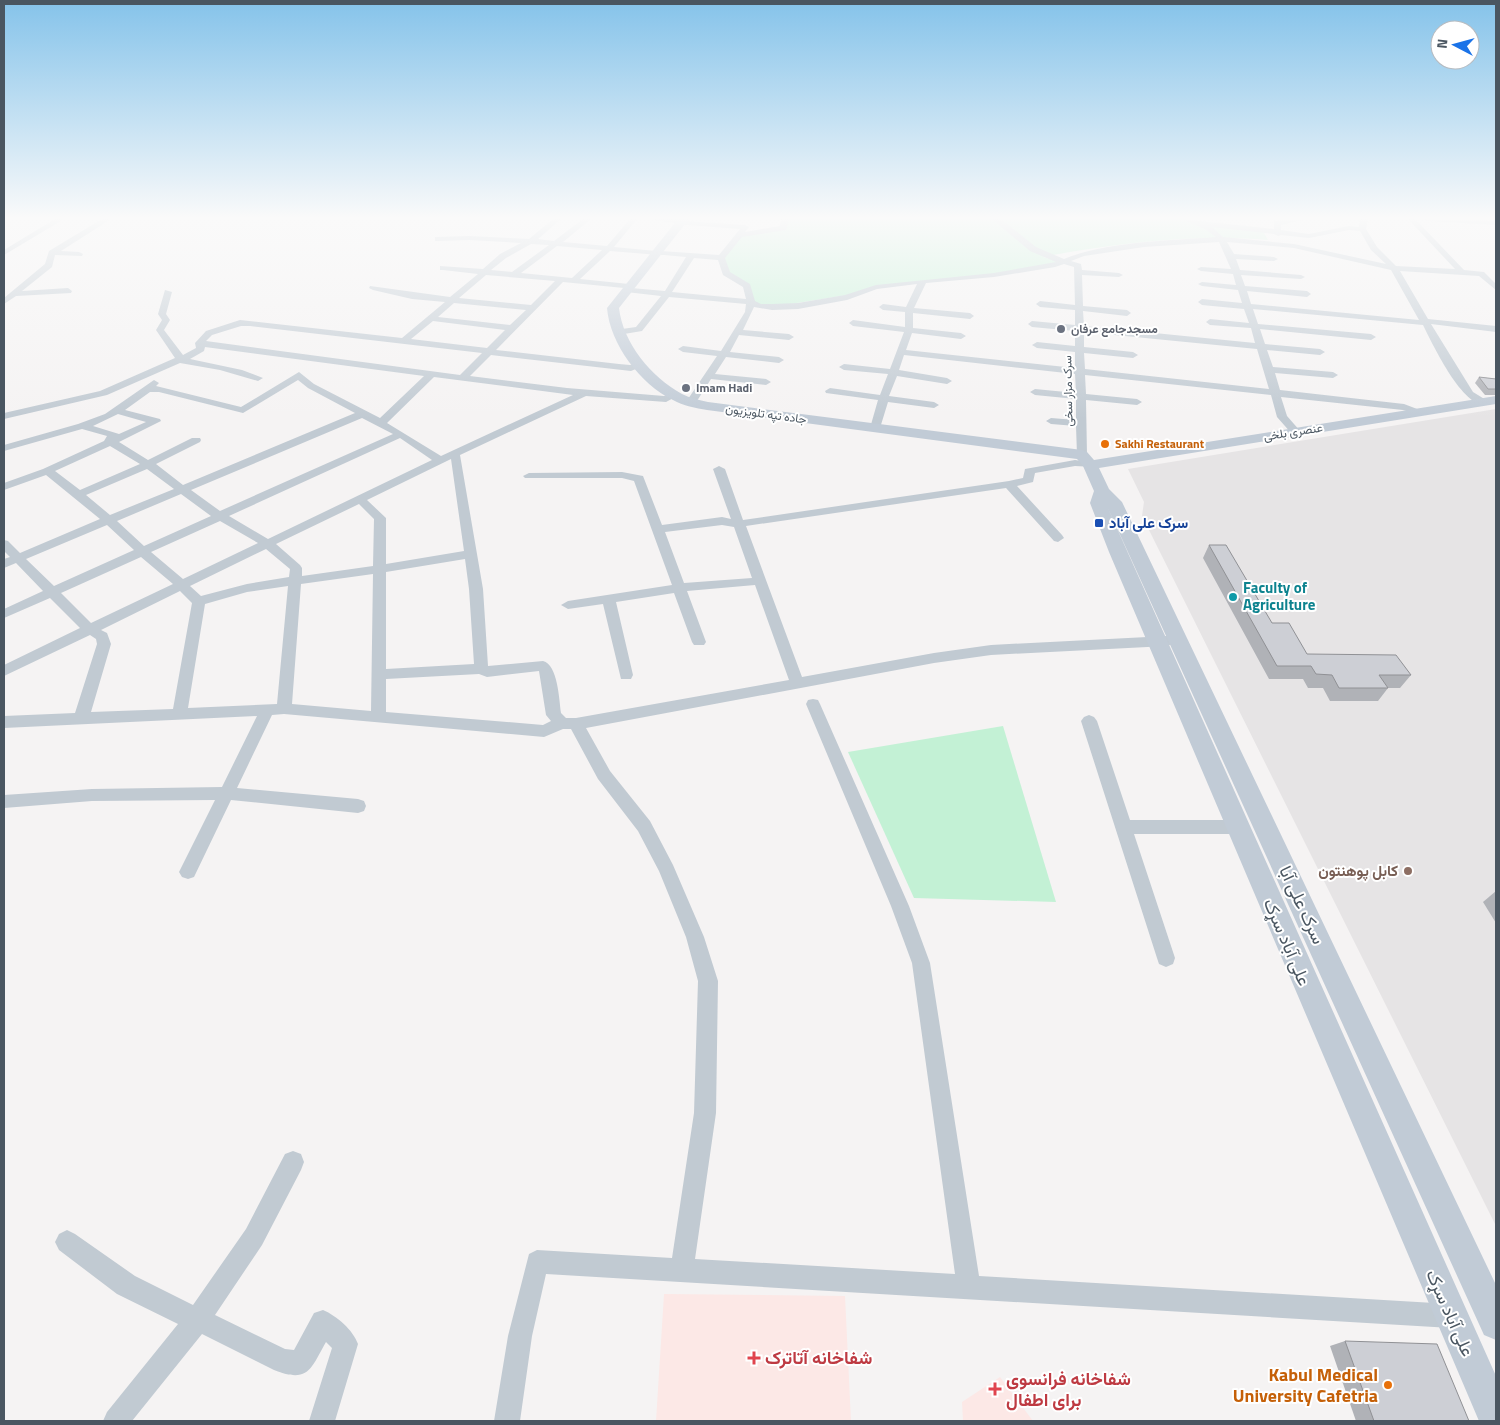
<svg xmlns="http://www.w3.org/2000/svg" width="1500" height="1425" viewBox="0 0 1500 1425" font-family="'Titillium Web',Vazirmatn,sans-serif">
  <style>
    .education { fill: #e6e4e5 }
    .medical { fill: #fce8e6 }
    .green { fill: #c3f1d5 }
    .lines { fill: none; stroke-linecap: round; stroke-linejoin: round }
    .street { fill: #c1cad2; fill-rule: evenodd }
    .secondary { fill: #c1cbd6; fill-rule: evenodd }
    .wall { fill: #b0b2b7 }
    .building { fill: #cdcfd5; stroke: #909195 }
    .worship-dot { fill: #6b7280; stroke: #fff; stroke-width: 2 }
    .food-dot { fill: #e8710a; stroke: #fff; stroke-width: 2 }
    .transit-dot { fill: #1a4fb4; stroke: #fff; stroke-width: 2 }
    .culture-dot { fill: #0f9aa8; stroke: #fff; stroke-width: 2 }
    .education-dot { fill: #8d6e63; stroke: #fff; stroke-width: 2 }
    .health-dot { fill: #e0444e; stroke: #fff; stroke-width: 2 }
    .labels { text-anchor: middle; stroke-width: 4; stroke-linejoin: round; paint-order: stroke }
    .far-worship-label { font-size: 12px; font-weight: bold; fill: #5b616d; stroke: #fff; text-anchor: start }
    .far-street-label { font-size: 12px; fill: #4a5661; stroke: #fff }
    .far-food-label { font-size: 12px; font-weight: bold; fill: #c56008; stroke: #fff; text-anchor: start }
    .transit-label { font-size: 15px; font-weight: bold; fill: #164399; stroke: #fff; text-anchor: start }
    .culture-label { font-size: 15px; font-weight: bold; fill: #0d838f; stroke: #fff; text-anchor: start }
    .education-label { font-size: 15px; font-weight: bold; fill: #785e54; stroke: #fff; text-anchor: end }
    .near-street-label { font-size: 18px; fill: #4a5661; stroke: #fff }
    .near-health-label { font-size: 18px; font-weight: bold; fill: #be3a42; stroke: #fff; text-anchor: start }
    .near-food-label { font-size: 18px; font-weight: bold; fill: #c56008; stroke: #fff; text-anchor: end }
  </style>
  <rect width="100%" height="100%" fill="#f5f3f3"/>
  <path class="education" d="M1496,409V1226L1142,516L1144,502L1128,469Z"/>
  <g class="medical">
    <path d="M664,1294L845,1296L851,1421H656Z"/>
    <path d="M1000,1377L1033,1421H963L962,1402Z"/>
  </g>
  <g class="green">
    <path d="M785,219H1185L1216,226L1263,231L1268,240C1193,234 1117,243 1043,257L1061,262L994,275L876,287L860,293L772,307L751,302L747,286L726,273L721,258L740,235L783,228Z"/>
    <path d="M1003,726L1056,902L914,898L848,752Z"/>
  </g>
  <g class="lines">
    <g class="street">
      <path d="M55,219H64L4,255V250Z"/>
      <path d="M102,219H111L61,251L79,252L83,254L82,256L55,255L52,267L22,291L68,288L72,291L71,293L16,296L4,304V298L45,264L49,251Z"/>
      <path d="M553,219H561L538,239L554,241L583,219H591L563,242L607,246L630,219H637L614,247L656,251H659V255L610,251L580,279L629,284L633,286L631,288L665,291L686,257L664,255H661V251L719,255L740,229L688,225H685V221L745,225L749,227L745,232L780,226L781,219H789L786,230L742,237L725,258L730,272L750,284L755,301L761,304H772L798,303L845,295L876,285L994,273L1056,262L1030,251L992,219H1001L1036,247L1064,259C1109,241 1167,241 1216,237L1205,229L1181,219L1274,229V221L1306,219L1281,225V230L1309,234L1349,226L1359,227L1360,219H1368L1366,229L1377,247L1396,266L1455,269L1408,219H1415L1464,270L1484,272L1496,284V290L1479,276L1400,271L1428,319L1496,326V332L1431,324L1473,392L1486,400V404C1463,409 1432,343 1423,325L1253,309L1258,324L1371,334L1376,337L1371,340L1260,329L1265,344L1320,349L1325,352L1320,355L1267,350L1273,367L1333,372L1338,375L1333,378L1275,373L1280,390L1404,404L1425,412L1420,415L1403,410L1281,397L1287,416L1301,432L1296,435L1292,434L1277,417L1271,395L1085,375L1086,394L1137,399L1142,402L1137,405L1086,400L1087,455L1082,458L1077,455L1076,426L1051,424L1046,421L1051,418L1076,420V399L1035,395L1030,392L1035,389L1076,393L1075,374L904,355L899,370L947,378L952,381L947,384L897,376L889,396L934,402L939,405L934,408L888,402L880,428L875,431L870,428L878,400L826,393L825,391L830,388L880,395L888,374L844,370L839,367L844,364L890,369L904,332L853,326L849,323L853,320L905,327V312L883,310L879,307L883,304L906,307L917,284L877,289L847,300L798,309L772,310L754,307L743,330L789,334L794,337L789,340L739,335L730,352L779,357L784,360L779,363L726,357L715,374L766,379L771,382L766,385L711,379L695,404L691,405L686,402L717,356L683,352L678,349L683,346L721,351L745,312L746,304L669,297L642,331L618,335L614,332L615,330L636,327L661,296L626,292L622,290L624,288L563,282L496,350L619,364L630,365L640,362L645,365L631,371L491,355L470,376L567,388L664,396L674,392L679,395L666,402L586,396L460,455L483,589L488,666L543,661C558,665 559,699 561,713L566,718H576L789,680L755,585L687,591L706,642L704,645H694L692,642L674,593L616,602L633,675L631,679H621L603,604L568,609L561,605L568,601L672,585L634,481L622,478H525L523,476L529,473L622,472L643,476L662,525L722,517L731,519L713,469L719,466L725,469L743,520L1009,481L1023,478L1025,469L1075,460L1094,463L1096,465L1094,467L1075,466L1035,473L1033,482L1017,486L1062,535L1064,538L1058,542L1054,541L1006,488L746,526L802,677L934,653L991,645L1167,636L1172,638L1174,641L1172,644L1167,646L991,655L934,663L586,728L610,771L650,821L673,865L704,937L718,981L716,1113L695,1259L955,1274L912,963L891,906L806,704L808,700L813,699L818,700L820,704L909,906L930,963L979,1276L1451,1304L1460,1307L1463,1316L1460,1325L1451,1328L546,1274L532,1336L520,1421H494L508,1336L529,1254L537,1250L672,1258L694,1113L698,981L686,937L659,871L638,831L598,779L571,729H563L544,737L284,714L272,715L237,788L358,799L364,801L366,806L364,811L358,813L231,800L194,877L188,879L182,877L179,872L215,800L92,801L4,808V795L92,789L222,787L257,716L4,728V716L75,713L97,644L96,639L90,635L4,676V665L80,628L50,598L4,618V609L43,591L16,563L4,568V559L10,557L4,551V540L8,541L20,553L100,519L46,475L4,490V483L43,469L104,441L107,436L82,429L4,451V445L78,424L105,414L154,380L159,383L156,386L241,407L299,372L314,384L380,418L424,376L205,347L204,351L190,359L242,370L263,378L258,381L220,370L180,363L107,395L4,419V413L100,391L175,358L156,330L162,320L158,314L165,290L172,292L166,314L170,320L164,330L183,355L196,348L195,343L206,331L240,320L402,338L445,302L412,299L373,290L369,288L370,286L450,297L478,274L443,270H440V266L483,269L500,254L521,243L469,240L438,241H435V237L469,236L529,239ZM1212,227L1274,234L1278,236L1281,235L1309,238L1349,230L1360,231L1371,250L1386,264L1294,244L1223,237ZM1219,242L1231,269L1201,267L1197,269L1201,271L1233,274L1236,285L1202,282L1198,284L1202,286L1238,290L1242,303L1202,299L1198,302L1202,305L1244,309L1249,323L1210,319L1206,322L1210,325L1251,328L1255,343L1084,326L1083,311L1127,316L1131,313L1127,310L1083,306L1082,275L1119,277L1123,275L1119,273L1082,270L1081,264L1071,261L1084,256L1144,247ZM1227,242L1294,248L1391,270L1419,320L1251,304L1247,291L1307,297L1311,294L1307,291L1245,286L1241,275L1301,279L1305,277L1301,275L1240,270L1236,259L1274,261L1278,259L1274,257L1234,254ZM531,244L549,245L512,272L491,270L506,258ZM557,246L602,250L572,278L521,273ZM694,258L718,260L723,275L743,287L746,299L672,292ZM1064,264L1074,267L1075,305L1040,301L1036,304L1040,307L1075,310V325L1032,321L1028,324L1032,327L1075,331V346L1037,342L1032,345L1037,348L1075,352V368L906,350L912,333L961,339L966,336L961,333L913,328V313L970,319L974,316L970,313L914,308L926,283L994,277L1055,267ZM486,275L555,281L531,305L459,298ZM454,303L526,310L510,325L438,317ZM433,321L505,330L487,348L411,339ZM241,326H250L482,353L460,375L206,341L212,335ZM1084,332L1257,349L1269,389L1085,369L1084,353L1133,358L1138,355L1133,352L1084,347ZM434,377L573,395L441,456L387,423ZM298,380L308,388L355,413L183,485L156,464L200,442L201,440L200,438H192L148,460L119,442L161,421L160,419L125,410L150,392H159L243,413ZM118,414L146,422L119,434L93,426ZM362,418L393,434L220,511L191,490ZM400,438L432,460L268,539L229,516ZM110,446L140,464L80,490L55,471ZM451,459L464,551L386,564V518L367,500ZM147,469L174,489L110,515L86,495ZM181,494L211,516L144,546L117,521ZM359,504L374,519L373,566L302,576V568L300,565L276,544ZM220,521L258,543L183,579L151,552ZM107,525L134,550L54,586L26,559ZM722,525L734,527L752,578L684,583L665,532ZM266,549L290,569L289,577L247,584L201,596L190,586ZM141,557L173,584L91,623L61,593ZM465,559L469,589L474,664L386,669V572ZM373,574L371,711L292,704L301,584ZM288,586L277,704L188,708L205,604L247,592ZM180,591L192,603L173,709L91,712L111,644L107,633L101,630ZM539,671L546,715L551,721L543,725L386,712V679L479,674L487,677Z"/>
      <path d="M647,219H677L685,222L681,224Z"/>
      <path d="M1424,219L1496,221V225L1427,221Z"/>
      <path d="M1089,715L1094,717L1097,721L1130,820H1237L1243,822L1245,827L1243,832L1237,834H1134L1175,958L1173,964L1166,967L1159,964L1157,958L1081,721L1084,717Z"/>
      <path d="M293,1151L301,1154L304,1162L301,1170L262,1245L215,1315L285,1349L294,1350L314,1313L323,1310C337,1316 353,1330 358,1344L335,1421H309L332,1348L326,1342C311,1368 309,1384 274,1370L202,1334L132,1421H103L107,1412L178,1324L117,1294L59,1250L55,1242L59,1234L67,1230L75,1234L135,1276L193,1305L246,1229L285,1154Z"/>
    </g>
    <path class="secondary" d="M678,219H689L619,308C623,343 651,377 682,394C690,398 699,400 708,402L1082,450L1087,452L1094,460L1496,396V404L1099,468L1109,489L1122,502L1496,1285V1340L1484,1335L1107,506L1496,1376V1421H1479L1109,552L1090,503L1094,491L1083,466L1077,459L707,410C696,408 683,406 673,400C640,384 610,344 607,308Z"/>
  </g>
  <g class="wall">
    <path d="M1479,377L1496,379V395H1485L1475,383Z"/>
    <path d="M1209,545L1272,623L1307,654L1411,675L1400,688H1388L1378,701H1330L1323,688H1308L1303,679H1269L1203,558Z"/>
    <path d="M1496,891V923L1483,902Z"/>
    <path d="M1345,1341L1469,1421H1356L1330,1346Z"/>
  </g>
  <g class="building">
    <path d="M1479,377L1496,379V389H1488Z"/>
    <path d="M1209,545H1226L1272,623H1289L1307,654L1396,655L1411,675H1379L1388,688H1339L1332,675L1316,674L1311,666H1277Z"/>
    <path d="M1345,1341L1437,1344L1469,1421H1374Z"/>
  </g>
  <linearGradient id="sky" x2="0" y2="1"><stop stop-color="#85c3ea"/><stop offset="0.52" stop-color="#fafafa"/><stop offset="1" stop-color="#fafafa" stop-opacity="0"/></linearGradient>
  <rect width="1500" height="419" fill="url(#sky)"/>
  <g class="worship-dot">
    <circle cx="1061" cy="329" r="5"/>
    <circle cx="686" cy="388" r="5"/>
  </g>
  <g class="food-dot">
    <circle cx="1105" cy="444" r="5"/>
    <circle cx="1388" cy="1385" r="5"/>
  </g>
  <rect class="transit-dot" x="1094" y="518" width="10" height="10" rx="2.5"/>
  <circle class="culture-dot" cx="1233" cy="597" r="5"/>
  <circle class="education-dot" cx="1408" cy="871" r="5"/>
  <g class="health-dot">
    <path d="M751.5 1350.5h5v5h5v5h-5v5h-5v-5h-5v-5h5z"/>
    <path d="M992.5 1381.5h5v5h5v5h-5v5h-5v-5h-5v-5h5z"/>
  </g>
  <g class="labels">
    <g class="far-worship-label">
      <text x="1071" y="333">مسجدجامع عرفان</text>
      <text x="696" y="392">Imam Hadi</text>
    </g>
    <g class="far-street-label">
      <text transform="translate(1068 391) rotate(-91)" y="4">سرک مزار سخی</text>
      <text transform="translate(766 414) rotate(8)" y="4">جاده تپه تلویزیون</text>
      <text transform="translate(1293 432) rotate(-9)" y="4">عنصری بلخی</text>
    </g>
    <g class="far-food-label">
      <text x="1115" y="448">Sakhi Restaurant</text>
    </g>
    <g class="transit-label">
      <text x="1109" y="528">سرک علی آباد</text>
    </g>
    <g class="culture-label">
      <text x="1243" y="593">Faculty of<tspan x="1243" dy="17">Agriculture</tspan></text>
    </g>
    <g class="education-label">
      <text x="1398" y="876">کابل پوهنتون</text>
    </g>
    <g class="near-street-label">
      <text transform="translate(1302 905) rotate(65)" y="6">سرک علی آبا</text>
      <text transform="translate(1287 942) rotate(67)" y="6">علی آباد سړک</text>
      <text transform="translate(1450 1313) rotate(66)" y="6">علی آباد سړک</text>
    </g>
    <g class="near-health-label">
      <text x="765" y="1364">شفاخانه آتاترک</text>
      <text x="1006" y="1385">شفاخانه فرانسوی<tspan x="1006" dy="21">برای اطفال</tspan></text>
    </g>
    <g class="near-food-label">
      <text x="1378" y="1381">Kabul Medical<tspan x="1378" dy="21">University Cafetria</tspan></text>
    </g>
  </g>
  <rect width="1500" height="1425" fill="none" stroke="#4a5661" stroke-width="10"/>
  <g transform="translate(1455 45) rotate(276)"><circle r="24" fill="#ffffff" stroke="#b7bbc0"/>
  <path d="M0-4L9 19L0 12L-9 19Z" fill="#1a73e8"/>
  <text y="-8" font-size="14" font-weight="bold" text-anchor="middle" fill="#4a5661">N</text>
  </g>
</svg>
